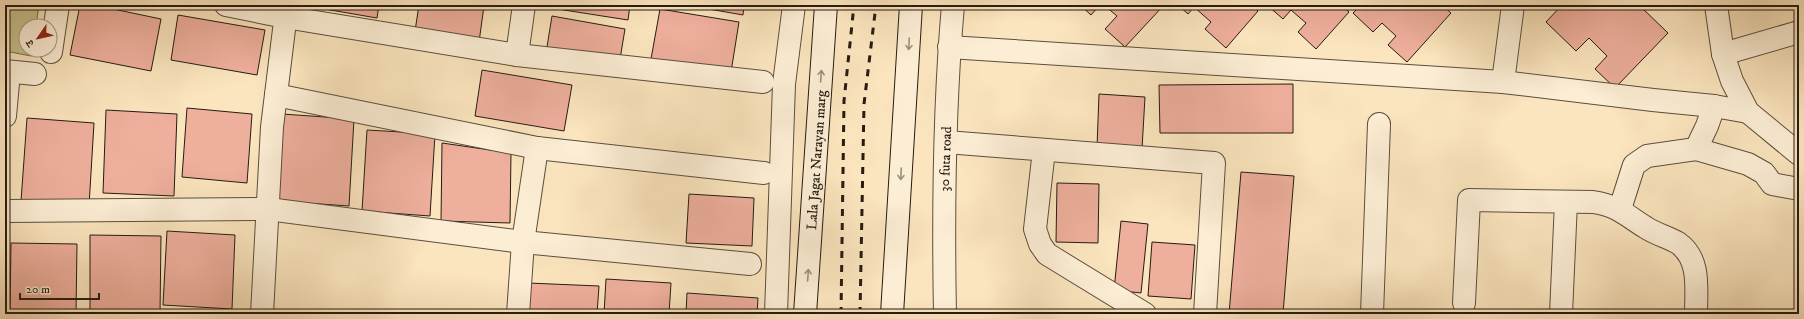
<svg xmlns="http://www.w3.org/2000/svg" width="1804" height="319" viewBox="0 0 1804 319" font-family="'IM FELL DW Pica','Noto Serif Devanagari',serif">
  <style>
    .green { fill: #c5c28c; stroke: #766e4f }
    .building { fill: #eeaf9d; stroke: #261b12 }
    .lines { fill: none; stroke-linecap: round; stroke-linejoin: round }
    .minor-casing { stroke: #5b4e3d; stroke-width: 24 }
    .secondary-casing { stroke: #261b12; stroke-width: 24 }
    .minor { stroke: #fceed5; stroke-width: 22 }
    .secondary { stroke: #fceed5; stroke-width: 22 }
    .rail { stroke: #261b12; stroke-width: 3; stroke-dasharray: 7 7; stroke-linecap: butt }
    .oneway { stroke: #9c8f7d }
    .labels { text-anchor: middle; stroke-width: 3; stroke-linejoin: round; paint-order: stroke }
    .street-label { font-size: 14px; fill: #261b12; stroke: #fceed5 }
  </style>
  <rect width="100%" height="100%" fill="#fbe5be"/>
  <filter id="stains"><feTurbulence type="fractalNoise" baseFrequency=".005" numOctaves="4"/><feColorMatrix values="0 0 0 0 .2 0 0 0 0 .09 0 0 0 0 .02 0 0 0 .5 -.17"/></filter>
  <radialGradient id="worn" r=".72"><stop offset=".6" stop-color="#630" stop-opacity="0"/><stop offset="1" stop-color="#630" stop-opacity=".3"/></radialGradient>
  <path class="green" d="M5,5H39L36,26H26V50H32L31,56L5,51Z"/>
  <g class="building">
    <path d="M80,5H94L161,19L151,71L70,55Z"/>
    <path d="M313,5H379L377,18L313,7Z"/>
    <path d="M419,5L484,6L479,42L415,31Z"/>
    <path d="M552,5H630L628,20L551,8Z"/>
    <path d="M686,5H744L743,15Z"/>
    <path d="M1080,5H1100L1091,15Z"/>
    <path d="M1104,5H1164L1125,47L1105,29L1117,16Z"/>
    <path d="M1178,5H1252L1258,11L1226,48L1205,29L1211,22L1194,7L1188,14Z"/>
    <path d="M1267,5H1341L1349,12L1316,49L1298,32L1306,23L1291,10L1283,19Z"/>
    <path d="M1361,5H1442L1451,13L1407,62L1388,45L1396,36L1382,23L1373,32L1353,13Z"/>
    <path d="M1562,5H1639L1668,33L1615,88L1595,69L1607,56L1589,38L1576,51L1546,22Z"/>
    <path d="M660,9L739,22L731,72L651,59Z"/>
    <path d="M178,15L265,30L257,75L171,60Z"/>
    <path d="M552,16L625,29L619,65L546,53Z"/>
    <path d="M482,70L572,85L564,131L475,116Z"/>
    <path d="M1293,84V133H1160L1159,85Z"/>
    <path d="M1099,94L1145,97L1142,149L1097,147Z"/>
    <path d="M187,108L252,114L247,183L182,177Z"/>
    <path d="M106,110L177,114L174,196L103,193Z"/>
    <path d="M282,114L354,119L349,206L277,201Z"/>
    <path d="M27,118L94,123L89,206L21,201Z"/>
    <path d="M367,130L435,134L430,216L362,211Z"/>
    <path d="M442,143L511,153L510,223L441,221Z"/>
    <path d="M1241,172L1294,176L1283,314H1229Z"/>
    <path d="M1057,183L1099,184L1098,243L1056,242Z"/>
    <path d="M689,194L754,198L752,246L686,243Z"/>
    <path d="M1121,221L1148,224L1141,293L1114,290Z"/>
    <path d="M167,231L235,235L232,309L163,305Z"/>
    <path d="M90,235L161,236L160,314H90Z"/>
    <path d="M1152,242L1195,245L1191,299L1148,296Z"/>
    <path d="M11,243L77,244L76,314H10Z"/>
    <path d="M606,279L671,283L669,314H604Z"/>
    <path d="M528,283L599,286L597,314H526Z"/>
    <path d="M687,293L758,298L757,314H686Z"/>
  </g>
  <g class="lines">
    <g class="minor-casing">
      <g id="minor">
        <path d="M226,5L285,17L517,55L763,82"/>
        <path d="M1716,5L1723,54L1732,81L1748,112L1799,154"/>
        <path d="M949,47L1503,82L1653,100L1714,106L1748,112"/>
        <path d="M51,52L58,5"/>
        <path d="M1723,54L1799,32"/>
        <path d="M517,55L524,5"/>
        <path d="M5,71L35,74"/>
        <path d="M1503,82L1513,5"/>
        <path d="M276,95L537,148L764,173"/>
        <path d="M5,116L9,72"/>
        <path d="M946,142L1214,163L1205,314"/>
        <path d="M1696,149L1748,164L1764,173L1772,184L1799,189"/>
        <path d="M1044,150L1035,229L1040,244L1047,254L1145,314"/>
        <path d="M1620,209L1634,165L1647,156L1696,149L1707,126L1714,106"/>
        <path d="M5,211L268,209L523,242L750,264"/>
        <path d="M1464,303L1469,200L1593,202C1619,206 1624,214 1645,227C1655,234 1668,237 1678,243C1701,259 1696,289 1696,314"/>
        <path d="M262,314L272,127L287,5"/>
        <path d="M518,314L523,242L537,148"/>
        <path d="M776,314L784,84L794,5"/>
        <path d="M945,314C943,211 944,108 953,5"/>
        <path d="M1372,314L1379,124"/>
        <path d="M1561,314L1566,202"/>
      </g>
    </g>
    <g class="secondary-casing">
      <g id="secondary">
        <path d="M805,314L826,5"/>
        <path d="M892,314L911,5"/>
      </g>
    </g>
    <use href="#minor" class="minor"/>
    <use href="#secondary" class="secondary"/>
    <g class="rail">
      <path d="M841,314L844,101L854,5"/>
      <path d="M860,314L864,104L876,5"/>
    </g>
  </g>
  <defs><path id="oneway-shaft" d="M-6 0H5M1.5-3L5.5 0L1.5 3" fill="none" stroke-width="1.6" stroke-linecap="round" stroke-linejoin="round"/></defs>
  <g class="oneway">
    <use href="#oneway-shaft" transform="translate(909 44) rotate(93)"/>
    <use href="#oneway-shaft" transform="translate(821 76) rotate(-86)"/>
    <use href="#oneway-shaft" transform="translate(901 174) rotate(93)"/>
    <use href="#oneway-shaft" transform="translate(808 275) rotate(-86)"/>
  </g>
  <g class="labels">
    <g class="street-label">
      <text transform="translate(945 159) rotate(-88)" y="5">30 futa road</text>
      <text transform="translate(816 160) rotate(-86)" y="5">Lala Jagat Narayan marg</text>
    </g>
  </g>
  <rect width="1804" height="319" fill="none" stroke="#fbe5be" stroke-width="20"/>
  <rect x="6" y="6" width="1792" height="307" fill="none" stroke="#261b12" stroke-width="2"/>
  <rect x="10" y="10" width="1784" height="299" fill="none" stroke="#261b12"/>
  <g transform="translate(38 38) rotate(236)"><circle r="19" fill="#fceed5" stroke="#a69a87"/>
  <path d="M0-3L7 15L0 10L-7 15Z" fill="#8f2418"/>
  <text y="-6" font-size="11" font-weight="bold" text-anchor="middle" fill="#261b12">उ</text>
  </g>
  <path d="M20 293v6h79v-6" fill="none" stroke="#261b12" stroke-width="2"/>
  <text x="26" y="293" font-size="12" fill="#261b12" stroke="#fceed5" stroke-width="3" paint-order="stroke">20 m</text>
  <rect width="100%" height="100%" filter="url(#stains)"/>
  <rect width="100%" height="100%" fill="url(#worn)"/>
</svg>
